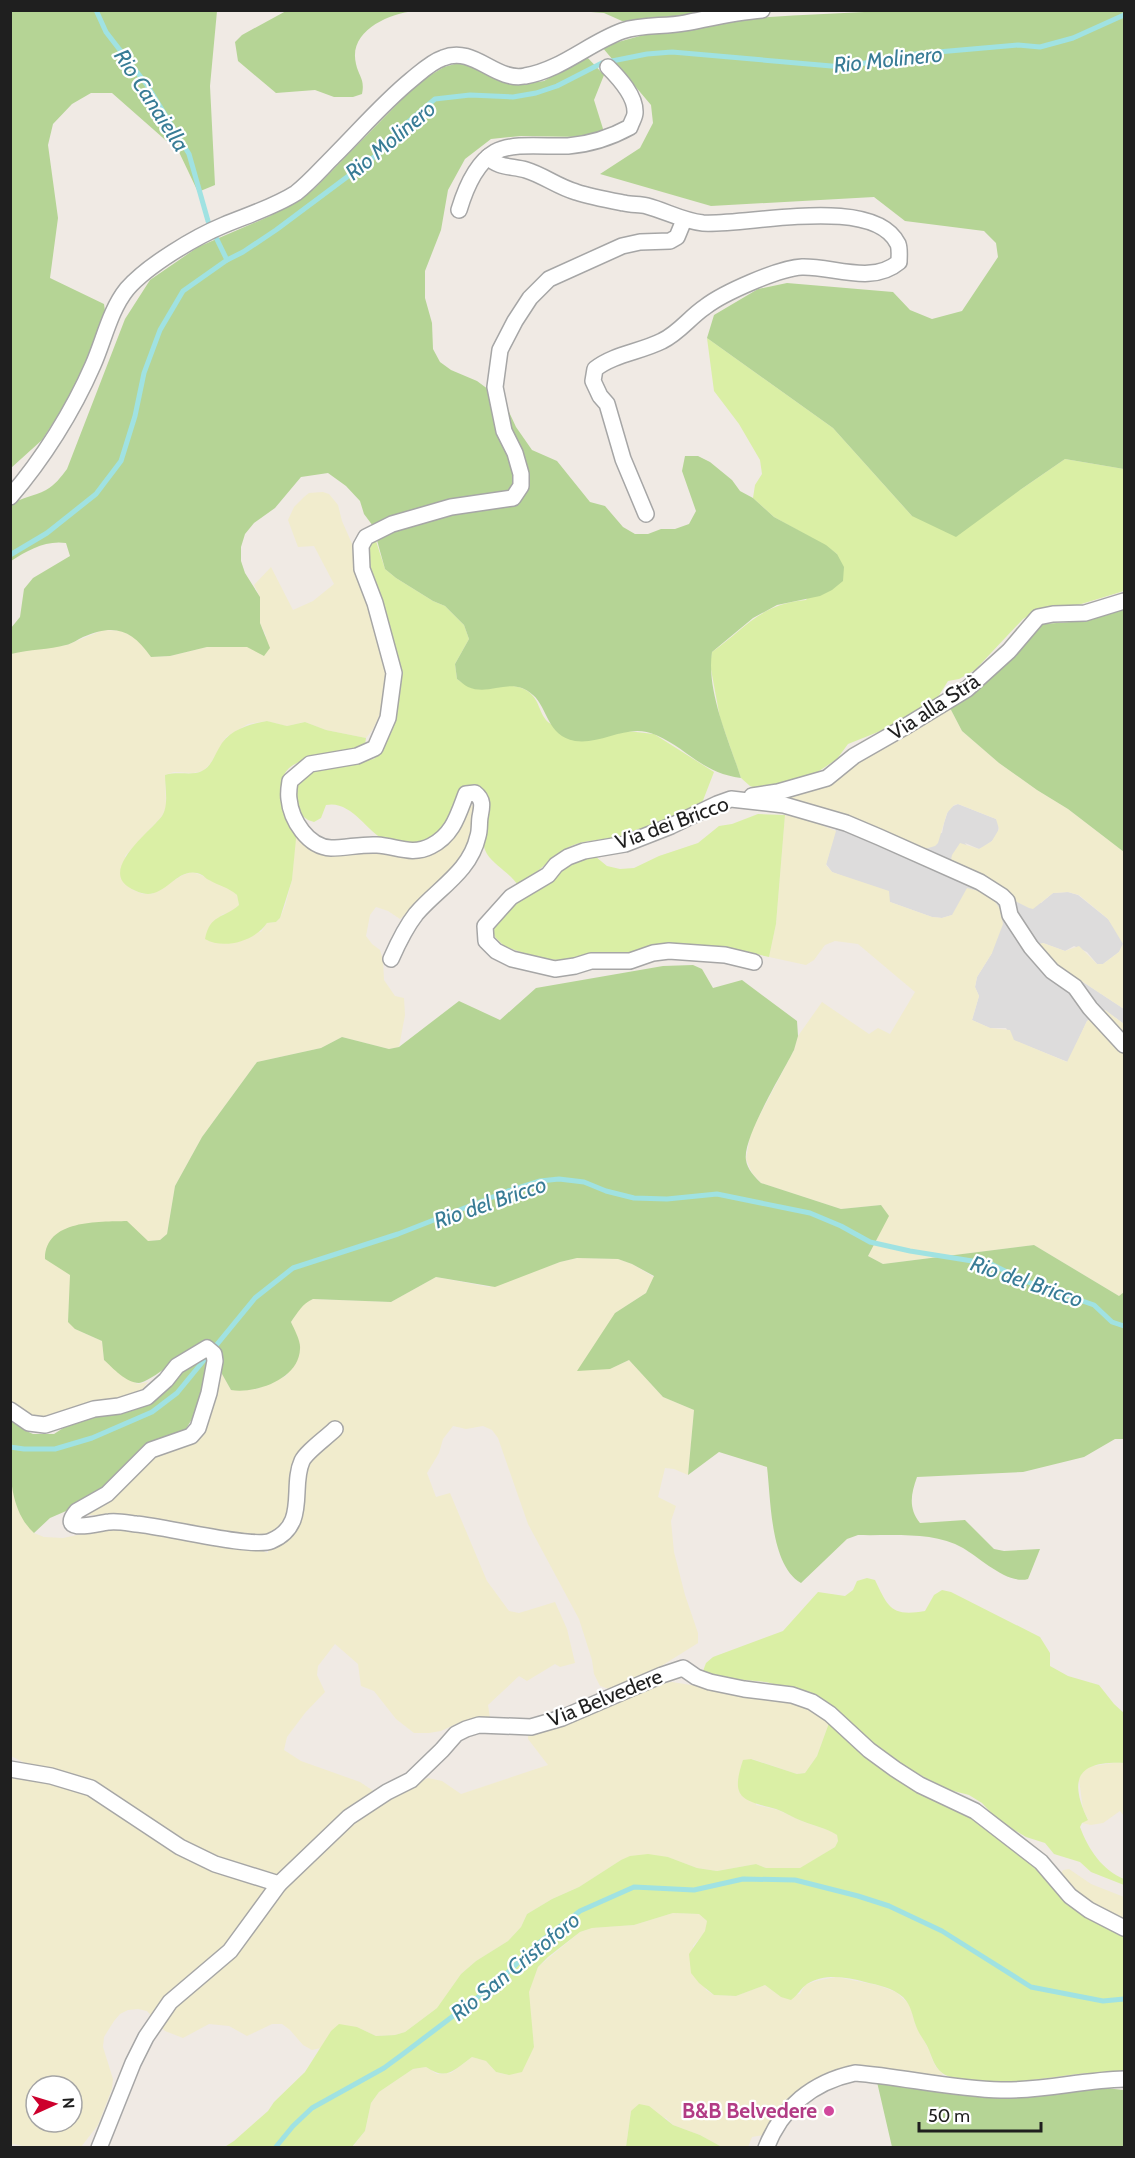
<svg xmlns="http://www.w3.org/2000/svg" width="1135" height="2158" viewBox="0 0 1135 2158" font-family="Cabin,sans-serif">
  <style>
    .residential { fill: #dddcdc }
    .farmland { fill: #f1eccd; fill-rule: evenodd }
    .grass { fill: #daefa5 }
    .forest { fill: #b5d495 }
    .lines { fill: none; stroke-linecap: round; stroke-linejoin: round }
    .stream { stroke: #a0e2e2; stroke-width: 5 }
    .minor-casing { stroke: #a6a6a6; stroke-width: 18 }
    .minor { stroke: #fff; stroke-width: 15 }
    .hotel-dot { fill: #d1479c; stroke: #fff; stroke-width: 2 }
    .labels { text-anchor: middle; stroke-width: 4.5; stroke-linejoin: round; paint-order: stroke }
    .street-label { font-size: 21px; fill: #1f1f1f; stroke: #fff }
    .hotel-label { font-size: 21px; font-weight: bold; fill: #b23c85; stroke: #fff; text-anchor: end }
    .water-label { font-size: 22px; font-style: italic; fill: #387c96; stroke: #fff }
  </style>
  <rect width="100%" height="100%" fill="#f0eae4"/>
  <path class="residential" d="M958,804L996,819L999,824L998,833L992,841L984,847L979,849L965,843L996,884L1014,896L1041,903L1053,893L1068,892L1078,895L1108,919L1122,939L1123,944L1119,952L1103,964H1097L1087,952L1074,946L1065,951L1043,943L1048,959L1124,1009V1024L1105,1010L1087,1021L1068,1062L1013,1040L1006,1028H990L972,1020L979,996L975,987L977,977L992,953L952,915L942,918L932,917L890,902L850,879L832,872L826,864L840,815L942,833L944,823L949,808Z"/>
  <g class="farmland">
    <path d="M323,492L329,494L338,505L342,521L353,546L356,565L375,620L388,679L384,706L373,729L366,738L326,730L305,722L287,726L267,721L248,724L226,737L210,764L203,771L193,773L174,772L165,775L166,807L162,816L125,856L133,890L143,894H152L183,875L192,872L201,875L210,880L229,888L237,895L239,905L231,912L221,915L261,932L267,923L276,922L280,918L285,906L292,880L296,832L311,845L367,848L407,856L423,857L440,848L452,839L469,806L476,805L477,813L464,858L400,919L388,911L376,907L370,915L366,936L372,944L380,950L383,960L384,980L395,996L404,998L405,1015L399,1047L389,1049L342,1037L321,1048L257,1062L202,1137L175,1186L167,1234L160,1240L148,1241L71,1275L75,1329L102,1341L104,1360L126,1378L138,1384L148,1382L138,1395L55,1417L40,1418L30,1415L10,1405V654L29,649L67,645L103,630L122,631L140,640L151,657L170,656L207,647H247L266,636L260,623V597L254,585L271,567L293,610L313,601L334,584L314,546L298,547L288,520L294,507L304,497L309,493Z"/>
    <path d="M950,708L962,731L999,763L1037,790L1068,809L1124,852V1009L1048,959L1038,944L1043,943L1065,951L1079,946L1097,964H1103L1119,952L1123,944L1108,919L1079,895L1068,892L1053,893L1033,909L1029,908L1015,901L1014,896L996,884L954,864L951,860L952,855L960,843L979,849L992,841L999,829L996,819L958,804L954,805L947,813L938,843L935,846L925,849L840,815L787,797L830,786L854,765L884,749Z"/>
    <path d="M785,815L806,819L836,831L826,865L832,872L889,891L890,902L932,917L942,918L952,915L967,888L986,893L994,900L1000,909L1003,924L992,953L977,977L975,987L979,996L972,1020L990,1028L1010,1030L1014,1040L1067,1062L1087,1021L1105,1010L1124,1024V1292L1119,1296L1034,1245L883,1264L868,1256L888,1216L881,1205L841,1209L761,1183L752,1173L746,1159L751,1132L794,1050L798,1036L822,1002L869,1034L878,1028L890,1034L915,992L858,944L835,941L825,945L814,960L806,965L769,957L776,924Z"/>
    <path d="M577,1258L618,1259L632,1264L654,1277L646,1293L615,1313L610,1369L629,1360L663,1397L694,1410L688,1475L674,1469L665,1468L658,1497L676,1506L671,1521L674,1552L685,1595L698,1633V1643L647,1675L612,1690L600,1686L594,1674L592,1660L579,1619L528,1524L498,1438L492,1430L483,1426L466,1429L453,1426L443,1439L439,1453L427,1473L436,1497L450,1493L487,1581L509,1611L519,1613L555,1602L567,1629L575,1663L560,1667L555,1664L527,1681L519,1676L488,1705L490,1718L474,1719L456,1724L441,1731L429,1733H414L396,1719L374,1691L361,1686L358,1664L335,1644L318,1666L317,1675L325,1692L305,1713L287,1737L284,1750L301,1761L360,1782L384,1798L428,1778L442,1781L461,1794L548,1765L528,1739V1734L654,1684L672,1682L803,1703L829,1723L817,1756L805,1773L797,1774L752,1759L756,1805L778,1810L804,1822L831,1831L837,1835L838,1841L835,1847L801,1868H766L756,1864L717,1871L697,1868L668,1857L621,1860L579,1887L552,1899L527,1914L521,1927L508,1941L476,1961L461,1974L437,2008L405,2032L395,2035L376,2036L357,2027L331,2031L321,2048L312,2050L303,2045L290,2030L282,2024H272L247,2036L229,2026L209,2024L183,2038L165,2031L147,2011L138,2009L128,2010L120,2014L114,2021L104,2037L103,2047L113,2079L112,2089L98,2125L81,2147H27L14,2144L11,2145V1775L31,1771L23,1762L11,1756L10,1478L18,1506L34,1533L44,1537L63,1538L106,1529L139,1528L260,1550L268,1553L267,1537L257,1538L116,1516L85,1515L87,1510L152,1456L188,1441L216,1380L222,1374L231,1390L257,1389L286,1376L300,1348L291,1322L303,1304L308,1301L313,1299L391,1302L436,1277L489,1287L560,1262ZM36,2086H72V2122H36Z"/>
    <path d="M1113,1763H1124V1816L1120,1811L1103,1823L1091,1825L1082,1823L1088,1819L1083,1809L1079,1779L1084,1769L1093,1766Z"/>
    <path d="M1069,1869L1091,1884L1124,1897V1923L1072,1892L1061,1874L1063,1870Z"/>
    <path d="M673,1913L699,1914L707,1921L706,1931L693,1946L706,1990L714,1995L736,1996L765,1985L781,1997L800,1994L805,1985L816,1981L836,1977L877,1985L896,1992L910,2005L915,2024L929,2050L932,2059L936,2067L943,2074L937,2078H822L797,2092L776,2114L764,2135L752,2137L748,2147H722L700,2135L673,2125L666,2118L631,2111L626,2147L352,2148L365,2131L371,2103L379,2092L413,2069L426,2067L437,2074L451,2073L472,2057L486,2061L496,2072L509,2075L534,2047L528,1992L538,1967L580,1932L592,1928L634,1925Z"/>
  </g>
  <g class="grass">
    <path d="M707,338L833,428L912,516L1020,490L1065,459L1124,469V591L1078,605L1039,609L1023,619L975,670L959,679L948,681L938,697L883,730L848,744L837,759L816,773L792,785L758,789L750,786L741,778L720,718L710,664L712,652C746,628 760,604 806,600L837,554L826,546L774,517L753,498L755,485L762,474L760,460L739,424L714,391Z"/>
    <path d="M376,541L385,569L396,578L433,601L445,606L464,625L469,639L455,664L457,679C487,701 499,678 524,689C541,698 537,711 548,722C556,729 577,736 587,741L627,731L654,734L714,772L702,803L696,808C670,819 645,829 617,837C602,840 585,840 571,846C551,856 538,874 518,885C510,873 495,866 487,854C473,832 506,795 474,786L450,825L424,845C413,844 396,845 386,841C366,831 351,800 326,805L321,818L314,822L308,820L297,812L293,785L314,767L374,759L384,746L392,731L397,713V684L366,558L371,544Z"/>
    <path d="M267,721L287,726L305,722L326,730L366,738L365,745C361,747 357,750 353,752C325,762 274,749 282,799C285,813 296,824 296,839L292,880L280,918L276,922L267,923C255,941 224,950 205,939C210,914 223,919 239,905L237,895C228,887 219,886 209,880C206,879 204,876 202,875C180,864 168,894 148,894C141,894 133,890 127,886C102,867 152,830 162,816C169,805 165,788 165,775C178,771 193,776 202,771C211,767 214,756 219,748C228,730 249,724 267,721Z"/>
    <path d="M758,814L785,815L776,924L769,957L747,952L682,944H658L625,954H590L561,960L540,959L504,946L495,937L492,930L497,917L568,863L596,857L607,866L620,869L634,868L659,856L698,843L719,826L732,824Z"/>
    <path d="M867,1578L875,1580C888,1607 891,1617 925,1611L934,1595L942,1590L951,1592L1040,1637L1050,1653V1666L1068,1676L1099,1685L1114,1704L1124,1713V1763C1078,1761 1068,1778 1088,1820L1082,1823L1080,1827C1088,1849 1103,1871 1124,1879V1885L1091,1872L1080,1862L1054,1854L1045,1843L1026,1837L999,1821L982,1803L969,1795L946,1789L895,1761L841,1716L801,1691L766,1682L712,1677L703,1671L706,1663L713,1657L783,1631L818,1592L845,1596L853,1590L857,1581Z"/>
    <path d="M829,1723L858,1750L959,1807L1033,1864L1045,1875L1058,1894L1078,1910L1124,1933V2075C1112,2074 1100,2073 1088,2073C1042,2077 997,2090 951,2077C937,2073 934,2063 929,2050C926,2042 919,2035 916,2026C912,2016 912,2006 903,1997C893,1988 878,1985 865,1982C847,1977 825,1973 807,1984C801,1988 798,1995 791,2000L781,1997L765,1985L736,1996L714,1995L699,1983L691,1973L689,1954L705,1931L707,1921L699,1914L673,1913L634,1925L592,1928L580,1932L548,1957L538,1967L529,1992L534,2047L522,2072L509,2075L496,2072L486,2061L472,2057C454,2070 447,2081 426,2067L413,2069L379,2092L371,2103L365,2131L352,2147L223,2148L234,2141L268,2111L274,2102L305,2072L331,2031L339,2024L357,2027L376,2036L395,2035L405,2032L437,2008L461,1974L476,1961L508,1941L521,1927L527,1914L552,1899L579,1887L621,1860L630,1856L648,1854L668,1857L697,1868L717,1871L756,1864L766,1868H800L835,1847L838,1841L837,1835C826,1828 814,1826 802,1821C793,1818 785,1812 776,1809C742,1800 730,1799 743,1760L751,1759L797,1774L805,1773L817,1756Z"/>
    <path d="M639,2104L649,2106L673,2125L700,2135L722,2147H626L631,2111Z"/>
  </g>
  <g class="forest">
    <path d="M11,11H217L210,86L215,185L198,192L179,152L112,93H91L72,104L53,124L48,145L58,218L50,278L104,304L106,318L73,392L42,440L11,468Z"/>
    <path d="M286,11V10L414,11C388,14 348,31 356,64C359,77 365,79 362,94L353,97H334L315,90L276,93L238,61L235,42L242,35Z"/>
    <path d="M578,11H718L660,20L622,21L604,13Z"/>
    <path d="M885,11H1124V469L1065,459L1020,490L956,537L912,516L833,428L707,338L714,315L758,289L787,283L893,292L910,310L932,319L962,311L998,257L996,243L984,231L905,221L874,197L711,206L600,174L640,148L653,123L651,105L602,47C693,16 790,16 885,11Z"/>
    <path d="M586,56L604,75L594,100L604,132L584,137L521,136L491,139L465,159L448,190L441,230L425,271V298L432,323L433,349L440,362L451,370L477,381L504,401L516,427L532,450L557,461L590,502L605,506L623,527L635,534H648L661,529H675L689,524L696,511L682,471L685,456H698L710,462L732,480L740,491L753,498L774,517L826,545L837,554L844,567L843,581L832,590L820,596L777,605L753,618L712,652C706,691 729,740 741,778C702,773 688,749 656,735C628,722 603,745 575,741C547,736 548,708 533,695C511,675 491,697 468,687C464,685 460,681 457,679L455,664L469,639L464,625L445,606L433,601L396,578L385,569L373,526L364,514L360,501L346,486L328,473L301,477L275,508L254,523L245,534L241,547V561L245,573L260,597V623L270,648L264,656L247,647H207L170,656L151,657C132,630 115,623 83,637C78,639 72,644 66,645C49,650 30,649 11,654V628L20,617L24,589L33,578L70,556L66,543C46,540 28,550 11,561V506C21,496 34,497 46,490C55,485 61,477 67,469L125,319L150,280L198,247L270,216L314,189L419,82L444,67L462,62L480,69L503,82L524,84L544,81Z"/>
    <path d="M1124,609V852L1068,809L1037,790L999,763L962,731L950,708L991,678L1015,656L1042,624L1086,621Z"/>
    <path d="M693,965L702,969L713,988L742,980L797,1021L798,1036L794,1050C783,1072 742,1139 746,1160C747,1169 755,1177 761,1183L841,1209L881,1205L889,1216L868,1256L883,1264L1034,1245L1119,1296L1124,1292V1439H1115L1084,1457L1023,1472L917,1477C911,1494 908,1508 920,1523L965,1520L994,1549L1004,1551L1040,1549L1028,1579C1008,1585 980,1558 963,1548C933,1531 892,1536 858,1535L847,1539L801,1583C770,1565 771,1500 767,1467L719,1452L688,1475L694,1410L663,1397L629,1360L610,1369L577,1371L615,1313L646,1293L654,1276L632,1264L618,1259L577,1258L560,1262L495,1287L436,1277L391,1302L313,1299C302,1304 298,1312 291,1322C294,1329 301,1341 300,1349C299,1379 256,1394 231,1390L222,1374V1357L204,1342C190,1349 149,1383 139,1383C126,1383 113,1368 104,1360L102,1341L75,1329L68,1322L70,1275L45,1259C45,1219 99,1222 127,1221L148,1241L160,1240L167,1234L175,1186L202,1137L257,1062L321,1048L342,1037L389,1049L399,1047L459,1001L500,1020L536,988L663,966Z"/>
    <path d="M204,1356L211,1362V1367L192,1419L184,1432L105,1489L73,1508L50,1518L34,1533C4,1505 11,1455 10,1418L24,1430L33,1434H54L74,1421L114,1411L188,1362Z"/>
    <path d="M877,2082L961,2095H1009L1095,2087L1124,2090V2147H892Z"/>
  </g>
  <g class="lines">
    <g class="stream">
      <path d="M96,10L106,32L147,85L189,154L208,221L227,260"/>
      <path d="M10,555L47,533L96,494L121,461L135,416L144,373L160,330L183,291L227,260L243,252L276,230L347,177L386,148L407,123L435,99L470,95L513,97L536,93L557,86L602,63L647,54L672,52L843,67L915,54L1018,45L1040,47L1073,38L1124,15"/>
      <path d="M10,1447L24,1449H55L92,1438L152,1412L177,1393L255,1298L293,1268L398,1234L508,1191L540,1181L559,1179L584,1182L606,1191L634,1198L667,1199L717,1194L810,1213L841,1226L870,1242L910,1251L991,1264L1025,1281L1094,1305L1112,1322L1124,1326"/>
      <path d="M275,2148L293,2126L312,2108L384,2068L403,2054L498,1982L535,1946L580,1911L634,1887L694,1890L743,1879L795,1880L858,1896L889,1906L942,1931L1031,1987L1103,2001L1124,1999"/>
    </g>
    <g class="minor-casing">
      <g id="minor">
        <path d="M488,157C498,168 512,166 526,170C543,175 558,187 576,192C591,197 608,200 624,203C632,205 640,204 647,206C666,211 683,221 703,223C748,226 874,194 898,244C900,249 899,256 899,262C872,285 833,266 802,267C779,268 723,293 705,307C690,317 679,333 662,341C640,352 614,354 595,369L593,381L600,396L607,404L623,459L646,514"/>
        <path d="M459,210C465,190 476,163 495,152C513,142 547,147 568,146C591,144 610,138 630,127C631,123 635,117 635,113C636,96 619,78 608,67"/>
        <path d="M10,497C43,459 73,411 93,365C104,340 110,310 127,289C148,265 195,237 224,225C248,215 274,207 296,193C310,182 322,168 334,156C360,130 383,103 411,80C421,72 431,62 443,58C474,45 495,82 525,76C561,70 589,43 622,31C642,24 664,27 685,23C711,18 735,12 762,10"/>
        <path d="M752,796L778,792L827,778L854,756L903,728L967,689L1009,651L1038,617L1053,614L1085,613L1124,601"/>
        <path d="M391,959C398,943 405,928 416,914C438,888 470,872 478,836C480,830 479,823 480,817C482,807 484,800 475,793L466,794C458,815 453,835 431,846C412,856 396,846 377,845C362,844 346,848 331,848C308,847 291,820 289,799C288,793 289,787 290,781L310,764L357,756L375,748L388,718L394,673L375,603L362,569L361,546L366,537L392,524L451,507L513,498L521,486V474L515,453L504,431L495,387L500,350L515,321L530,298L549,279L622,246L640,242L670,241L677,237L684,220"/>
        <path d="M754,962L725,955L669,951L653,953L630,961H591L575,966L555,969L512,959L496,951L486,941L485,926L511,897L548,875L556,865L568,857L584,851L625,844L671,826L717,804L731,799L784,805L846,823L879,837L980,882L1002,896L1007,901L1010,915L1031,947L1052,971L1075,987L1090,1008L1124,1045"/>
        <path d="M10,1410L29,1423L45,1425L94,1409L119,1406L147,1397L166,1380L177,1366L207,1348L214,1354L215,1361L209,1393L198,1428L191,1436L151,1450L107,1494L77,1511C55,1536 103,1522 109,1522C118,1521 128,1523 136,1524C163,1526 253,1549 271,1541C309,1525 290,1487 302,1461C306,1452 326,1438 335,1429"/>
        <path d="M10,1769L51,1776L91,1788L180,1847L215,1864L279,1884"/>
        <path d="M99,2148L133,2063L146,2037L170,2002L230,1951L279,1884L349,1817L387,1792L411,1780L442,1750L456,1734L466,1729L479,1725L531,1727L562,1718L662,1675L683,1668L696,1677L710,1682L744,1689L792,1695L812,1702L830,1714L869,1750L895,1769L920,1785L975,1811L1041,1862L1070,1896L1089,1910L1124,1928"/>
        <path d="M766,2148C782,2107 813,2082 855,2073C904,2077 952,2089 1001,2090C1042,2091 1083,2080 1124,2079"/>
      </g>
    </g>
    <use href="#minor" class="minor"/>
  </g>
  <circle class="hotel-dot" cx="829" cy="2111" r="6"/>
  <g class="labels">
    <g class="street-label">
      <text transform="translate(934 707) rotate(-33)" y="7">Via alla Strà</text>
      <text transform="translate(672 823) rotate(-20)" y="7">Via dei Bricco</text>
      <text transform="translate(605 1698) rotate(-22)" y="7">Via Belvedere</text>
    </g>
    <g class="hotel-label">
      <text x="817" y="2118">B&amp;B Belvedere</text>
    </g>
    <g class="water-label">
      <text transform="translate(888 59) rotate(-6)" y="8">Rio Molinero</text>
      <text transform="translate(152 100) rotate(57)" y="8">Rio Canaiella</text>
      <text transform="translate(390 140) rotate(-40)" y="8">Rio Molinero</text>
      <text transform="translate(490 1202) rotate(-19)" y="8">Rio del Bricco</text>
      <text transform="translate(1027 1281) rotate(19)" y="8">Rio del Bricco</text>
      <text transform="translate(515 1966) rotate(-39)" y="8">Rio San Cristoforo</text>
    </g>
  </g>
  <rect width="1135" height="2158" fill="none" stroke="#1f1f1f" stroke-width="24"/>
  <g transform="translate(54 2104) rotate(86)"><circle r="28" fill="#ffffff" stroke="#a5a5a5" stroke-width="1.5"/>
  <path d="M0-4.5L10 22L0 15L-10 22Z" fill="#cd002d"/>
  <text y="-9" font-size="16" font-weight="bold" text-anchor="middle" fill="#1f1f1f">N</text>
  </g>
  <path d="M919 2122v9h122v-9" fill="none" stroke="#1f1f1f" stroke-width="3"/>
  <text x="928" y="2122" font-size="18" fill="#1f1f1f" stroke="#ffffff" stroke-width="4.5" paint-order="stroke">50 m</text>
</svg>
